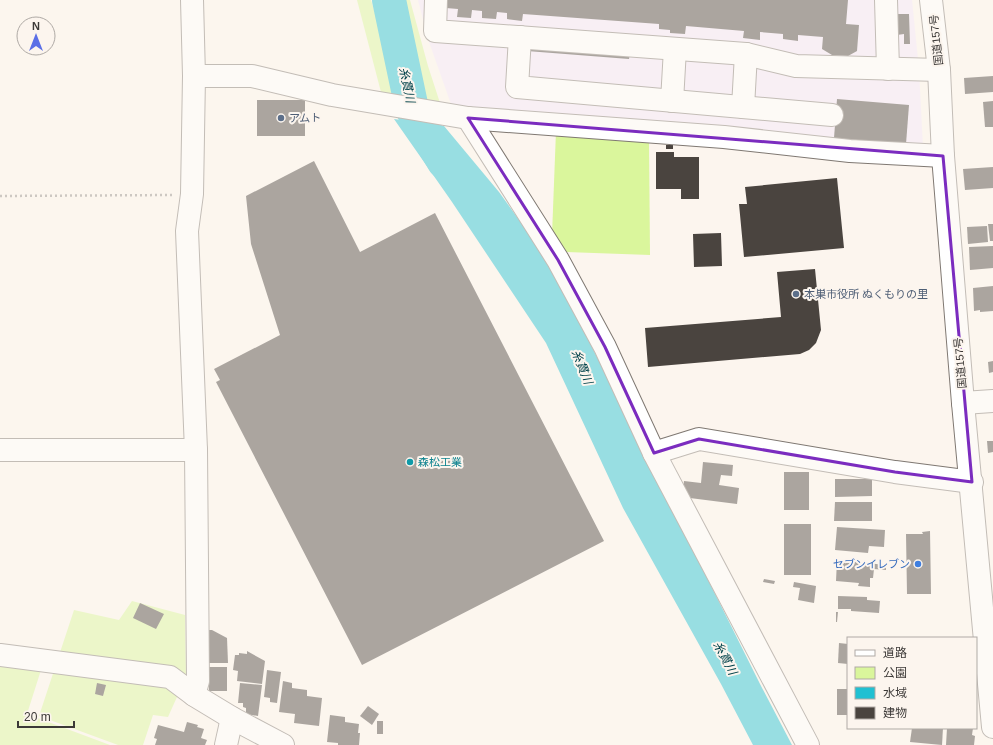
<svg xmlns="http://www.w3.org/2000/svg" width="993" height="745" viewBox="0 0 993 745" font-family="Helvetica,'Noto Sans JP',sans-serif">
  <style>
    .industrial { fill: #f4e7fa }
    .green { fill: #daf69c }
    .water { fill: #20c0d2 }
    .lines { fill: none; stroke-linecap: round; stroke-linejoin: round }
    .river { stroke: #20c0d2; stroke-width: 34 }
    .building { fill: #4a443f }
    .minor-casing { stroke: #7f7872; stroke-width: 24 }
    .highway-casing { stroke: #7f7872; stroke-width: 24 }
    .path { stroke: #95908c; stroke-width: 2.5; stroke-dasharray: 2 3; stroke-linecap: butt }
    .minor { stroke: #fff; stroke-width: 22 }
    .highway { stroke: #fff; stroke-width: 22 }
    .marked { fill: none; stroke: #7b2cbf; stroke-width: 3; stroke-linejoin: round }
    .service-dot { fill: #5c6f8a; stroke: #fcf5ee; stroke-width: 1.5 }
    .culture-dot { fill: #0f9aa8; stroke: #fcf5ee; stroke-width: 1.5 }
    .shop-dot { fill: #3f7fe0; stroke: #fcf5ee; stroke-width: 1.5 }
    .labels { text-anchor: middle; stroke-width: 4; stroke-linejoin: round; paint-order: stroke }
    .street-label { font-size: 11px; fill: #3c3937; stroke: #fcf5ee }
    .service-label { font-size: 11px; fill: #4e5e75; stroke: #fcf5ee; text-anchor: start }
    .culture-label { font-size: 11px; fill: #0d838f; stroke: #fcf5ee; text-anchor: start }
    .shop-label { font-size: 11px; fill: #366cbe; stroke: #fcf5ee; text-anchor: end }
    .water-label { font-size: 12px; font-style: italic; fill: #00424a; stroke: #fcf5ee }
  </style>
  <rect width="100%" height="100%" fill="#fcf5ee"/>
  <path class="industrial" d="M418,0H912L919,70L923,148L452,107L428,39Z"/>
  <g class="green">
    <path d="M357,0H371L400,96H382Z"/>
    <path d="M397,0H410L428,66L441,106L427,103Z"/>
    <path d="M556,131L649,139L650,255L566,252L552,235Z"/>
    <path d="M132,601L185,615L186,677L168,717L153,715L143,745H118L39,716L74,610L119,620Z"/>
    <path d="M0,665L41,670L27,714L110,745H0Z"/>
  </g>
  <path class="water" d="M394,119L444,126L499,192L555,270L595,353L760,684L792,745H753L721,684L623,508L546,343L452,202Z"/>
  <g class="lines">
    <path class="river" d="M389,0L412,109L444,162"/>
  </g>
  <g class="building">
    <path d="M447,0H848L846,24L859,25L857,51L848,56L832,55L822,49L823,37L798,35V41L783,39V34L760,32V40L743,38L744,31L686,26L685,34L670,33V30L659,29V24L523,14L522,21L507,19V13L497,12L496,19L482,18V11L472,10L471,18L457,17L458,9L446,8Z"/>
    <path d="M896,14H909L910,44H904V34L897,35Z"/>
    <path d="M528,46L630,53L629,59L527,51Z"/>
    <path d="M993,76V92L965,94L964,78Z"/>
    <path d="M837,99L909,105L906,144L834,138Z"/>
    <rect x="257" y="100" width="48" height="36"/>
    <path d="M993,101V127H985L983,102Z"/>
    <rect x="666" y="145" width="7" height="4"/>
    <path d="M656,152H674V157H699V199H681V189H656Z"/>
    <path d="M314,161L360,252L435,213L604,541L362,665L216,382L220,380L214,369L280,335L251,244L246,196Z"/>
    <path d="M993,167V188L965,190L963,169Z"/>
    <path d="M837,178L844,248L744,257L739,204H747L745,187Z"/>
    <path d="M988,224H993V241H990Z"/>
    <path d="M987,226L988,242L968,244L967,227Z"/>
    <path d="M721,233L722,266L694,267L693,234Z"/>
    <path d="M993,246V268L970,270L969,247Z"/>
    <path d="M815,269L821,330L816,343L809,350L800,354L648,367L645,328L781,317L777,272Z"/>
    <path d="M993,286V311L980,312V310L974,311L973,288Z"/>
    <path d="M993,361V372L989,373L988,362Z"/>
    <path d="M987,441H993V452L988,453Z"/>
    <path d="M703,462L733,465L732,476L721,475L719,485L739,488L737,504L682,497L684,481L701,483Z"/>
    <rect x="784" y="472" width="25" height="38"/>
    <path d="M835,479H872V496L835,497Z"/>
    <path d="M835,502H872V521H834Z"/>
    <rect x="784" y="524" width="27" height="51"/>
    <path d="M837,527L885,530L884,547L869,546L868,553L835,550Z"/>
    <path d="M930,531L931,594H907L906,534H923L922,532Z"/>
    <path d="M837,560L886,565V570L874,569L873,578H870V587L858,586L859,583L836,581Z"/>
    <path d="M764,579L775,581L774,584L763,582Z"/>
    <path d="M794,582L816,586L814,603L798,600L800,588L793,587Z"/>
    <path d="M838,596L867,597V600L880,601L879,613L851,611V609H838Z"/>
    <path d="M140,603L164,614L156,629L133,618Z"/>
    <path d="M836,612H838L837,622H836Z"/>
    <path d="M206,630H212L227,638L228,663H207Z"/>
    <path d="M839,643L848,644V664L838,663Z"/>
    <path d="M247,651L265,661L262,684L237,681L238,671L233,670L235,655H239V653L247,654Z"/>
    <path d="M208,667H227V691H209Z"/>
    <path d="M267,670L281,672L277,703L270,702V698L264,697Z"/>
    <path d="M283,681L292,683V688L307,690V696L322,698L319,726L294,723L295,714L279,712Z"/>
    <path d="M97,683L106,685L103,696L95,694Z"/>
    <path d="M240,683L262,685L258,716L246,714V708L243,707V703H238Z"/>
    <rect x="837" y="689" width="11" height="26"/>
    <path d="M368,706L379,714L372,725L360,716Z"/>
    <path d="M330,715L345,717V722L359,724L358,733H360L359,745H338V743L327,742Z"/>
    <rect x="377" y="721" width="6" height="13"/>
    <path d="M187,722L198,725L197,727L204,729L201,738L207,740L205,745H155L157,739L154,738L158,725L184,732Z"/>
    <path d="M912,728H943L942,745L910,742Z"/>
    <path d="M947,728H973L972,735L975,736L974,745H946Z"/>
  </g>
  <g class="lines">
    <g class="minor-casing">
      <g id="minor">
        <path d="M192,0L194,76L192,194L187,231L196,450L198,681L194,695"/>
        <path d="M436,0L435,31L746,54L796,66L939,70"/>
        <path d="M886,0L888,69"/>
        <path d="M520,37L517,87L832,115"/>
        <path d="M194,76H252L332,95L468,118L724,137L850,151L943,156"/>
        <path d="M672,101L675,49"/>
        <path d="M743,107L746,54"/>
        <path d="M468,118L558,260L605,347L654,453L808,745"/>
        <path d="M963,403L993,401"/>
        <path d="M0,450H196"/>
        <path d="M654,453L699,439L895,472L972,482"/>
        <path d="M0,655L170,677L194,695L232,718L283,745"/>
        <path d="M226,745L232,718"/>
      </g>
    </g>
    <g class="highway-casing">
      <path id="highway" d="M931,0L939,70L943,156L963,403L993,727"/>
    </g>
    <path class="path" d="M0,196L172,195"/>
    <use href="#minor" class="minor"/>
    <use href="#highway" class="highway"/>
  </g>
  <path d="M0 0H993V745H0ZM468,118L943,156L972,482L895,472L699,439L654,453L605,347L558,260Z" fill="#fcf5ee" fill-opacity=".55" fill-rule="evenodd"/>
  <path class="marked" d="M468,118L943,156L972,482L895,472L699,439L654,453L605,347L558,260Z"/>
  <g class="service-dot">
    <circle cx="281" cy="118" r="4"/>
    <circle cx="796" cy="294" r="4"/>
  </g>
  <circle class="culture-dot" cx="410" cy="462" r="4"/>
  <circle class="shop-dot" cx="918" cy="564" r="4"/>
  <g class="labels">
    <g class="street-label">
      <text transform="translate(936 40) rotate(-96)" y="4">国道157号</text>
      <text transform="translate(960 363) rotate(-95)" y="4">国道157号</text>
    </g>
    <g class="service-label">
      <text x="289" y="122">アムト</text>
      <text x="804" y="298">本巣市役所 ぬくもりの里</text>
    </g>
    <g class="culture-label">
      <text x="418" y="466">森松工業</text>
    </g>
    <g class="shop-label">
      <text x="910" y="568">セブンイレブン</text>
    </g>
    <g class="water-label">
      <text transform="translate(407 85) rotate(78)" y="4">糸貫川</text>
      <text transform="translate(582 367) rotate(68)" y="4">糸貫川</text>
      <text transform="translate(725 658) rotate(62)" y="4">糸貫川</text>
    </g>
  </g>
  <rect x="847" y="637" width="130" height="92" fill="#fcf5ee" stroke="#afaaa5"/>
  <rect x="855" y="650" width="20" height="6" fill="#ffffff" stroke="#afaaa5"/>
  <text x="883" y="657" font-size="12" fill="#3c3937">道路</text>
  <rect x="855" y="667" width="20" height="12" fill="#daf69c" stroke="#afaaa5"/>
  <text x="883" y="677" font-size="12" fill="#3c3937">公園</text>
  <rect x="855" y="687" width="20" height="12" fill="#20c0d2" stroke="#afaaa5"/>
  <text x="883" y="697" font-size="12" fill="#3c3937">水域</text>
  <rect x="855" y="707" width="20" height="12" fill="#4a443f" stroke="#afaaa5"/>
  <text x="883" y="717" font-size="12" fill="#3c3937">建物</text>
  <g transform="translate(36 36)"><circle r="19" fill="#fcf5ee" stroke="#afaaa5"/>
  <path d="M0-3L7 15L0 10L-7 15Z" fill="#5b6fe6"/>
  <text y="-6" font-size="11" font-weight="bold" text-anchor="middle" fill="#3c3937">N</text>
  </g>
  <path d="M18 721v6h56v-6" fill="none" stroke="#3c3937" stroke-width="2"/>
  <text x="24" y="721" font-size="12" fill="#3c3937" stroke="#fcf5ee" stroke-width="3" paint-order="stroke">20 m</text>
</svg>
